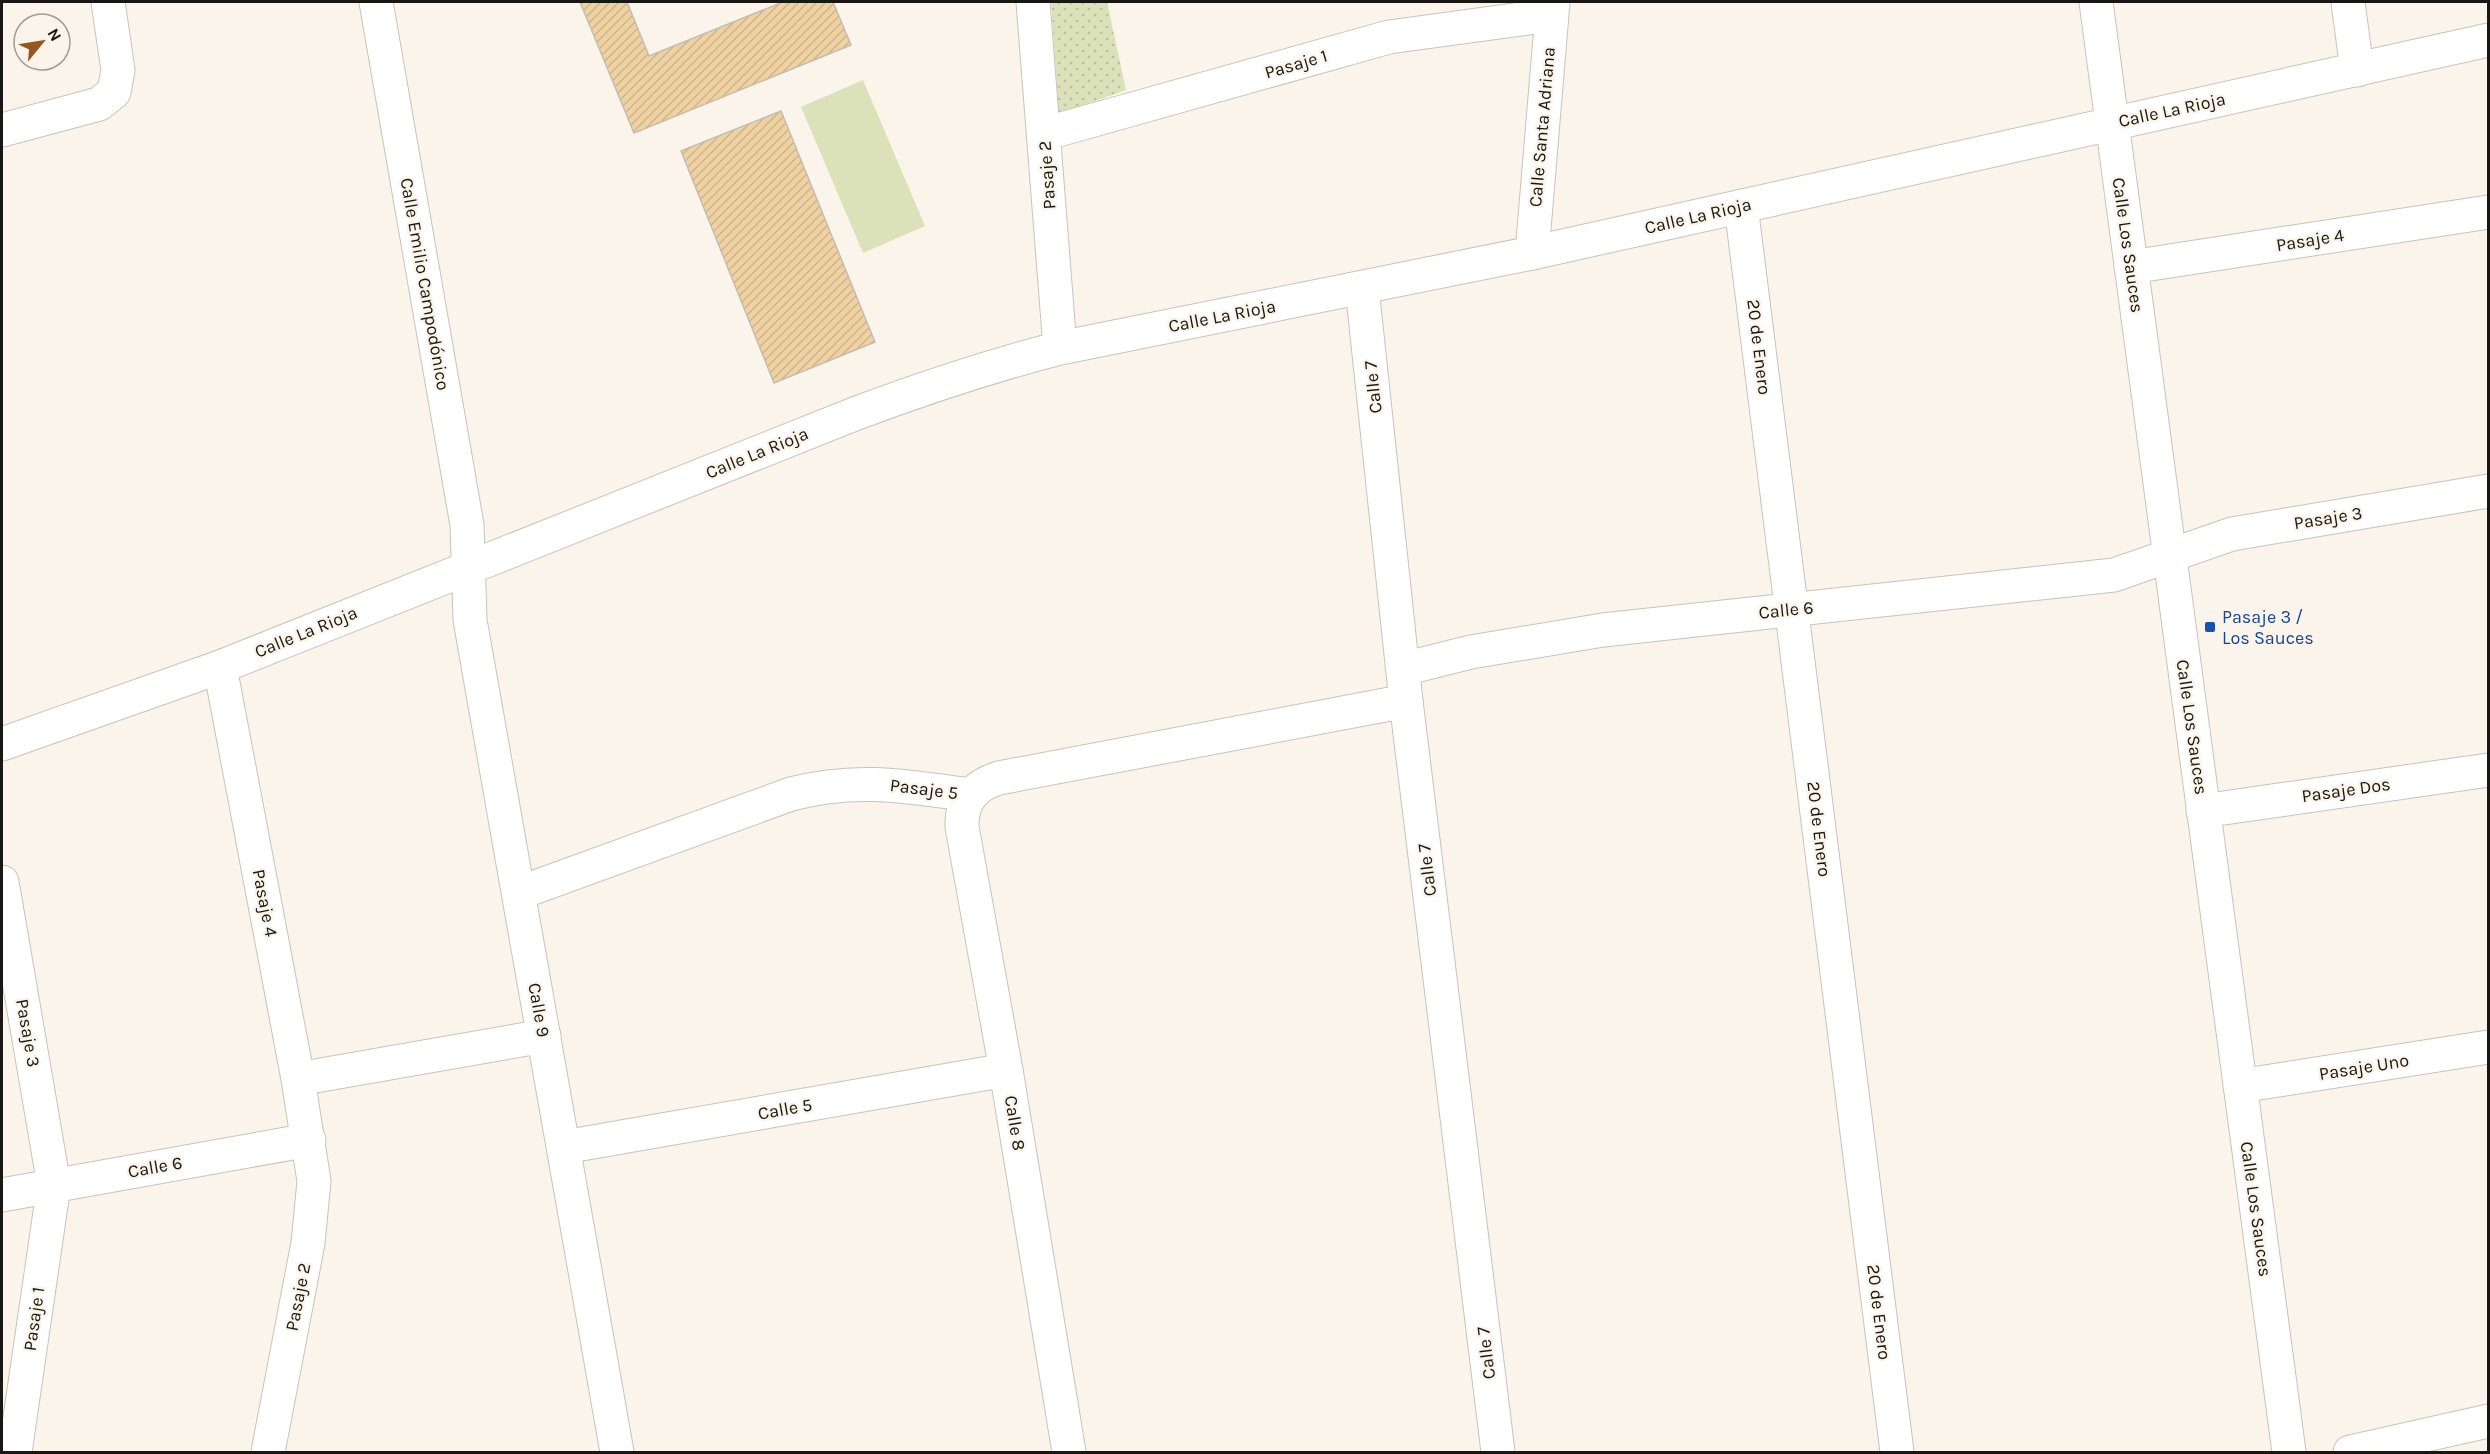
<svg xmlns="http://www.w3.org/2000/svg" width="2490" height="1454" viewBox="0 0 2490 1454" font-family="Karla,sans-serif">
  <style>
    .grass { fill: url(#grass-dots) }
    .pitch { fill: #dbe2b9 }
    .building { fill: url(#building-hatch); stroke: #c3bdb4; stroke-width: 1.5 }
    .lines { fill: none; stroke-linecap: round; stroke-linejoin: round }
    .minor-casing { stroke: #c9c3ba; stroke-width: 35 }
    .minor { stroke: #fff; stroke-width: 33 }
    .transit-dot { fill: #1a4fb4; stroke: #faf4ea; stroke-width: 2 }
    .labels { text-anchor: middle; stroke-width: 4.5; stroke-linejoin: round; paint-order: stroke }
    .street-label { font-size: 18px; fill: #191713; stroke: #faf4ea }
    .transit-label { font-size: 18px; fill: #164399; stroke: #faf4ea; text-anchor: start }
  </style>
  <defs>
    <pattern id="grass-dots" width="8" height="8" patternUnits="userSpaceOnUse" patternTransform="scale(1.5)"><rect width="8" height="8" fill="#dbe2b9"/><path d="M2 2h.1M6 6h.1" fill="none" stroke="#bbc19e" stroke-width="1.8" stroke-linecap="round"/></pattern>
    <pattern id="building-hatch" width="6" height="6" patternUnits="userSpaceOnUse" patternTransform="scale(1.5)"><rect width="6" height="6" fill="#f0d2a2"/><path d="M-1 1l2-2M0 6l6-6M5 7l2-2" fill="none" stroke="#cdb48b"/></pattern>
  </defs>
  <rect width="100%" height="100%" fill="#faf4ea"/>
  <path class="grass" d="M1051,2H1107L1126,90L1059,114Z"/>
  <path class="pitch" d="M863,80L925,226L863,253L801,107Z"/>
  <g class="building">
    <path d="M580,2H627L649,56L783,2H833L851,45L634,133Z"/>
    <path d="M781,111L875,342L774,383L681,151Z"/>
  </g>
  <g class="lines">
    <g class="minor-casing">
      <g id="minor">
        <path d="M376,2L467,525L470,620L617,1452"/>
        <path d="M1033,2L1060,348"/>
        <path d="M2096,2L2289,1452"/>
        <path d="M2348,2L2357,70"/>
        <path d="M2,130L99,104L114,92L118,70L108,2"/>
        <path d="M1044,134L1389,37L1551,15"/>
        <path d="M1741,206L1897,1452"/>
        <path d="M1532,253L1553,2"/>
        <path d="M2131,267L2488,212"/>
        <path d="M1362,288L1406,701L1498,1452"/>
        <path d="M220,667L298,1079L314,1181L308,1243L268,1452"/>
        <path d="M1403,669L1471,652L1603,630L2114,575L2232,534L2488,491"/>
        <path d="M2,744L220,667L857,413C924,388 990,366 1060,348L1532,253L2488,40"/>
        <path d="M2203,811L2488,770"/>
        <path d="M2,882L54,1185L15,1452"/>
        <path d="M519,893L791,794C856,777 905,786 970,795"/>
        <path d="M298,1079L544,1036"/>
        <path d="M2240,1086L2488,1047"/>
        <path d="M564,1147L1006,1070"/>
        <path d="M2,1195L309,1140"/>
        <path d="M1069,1452L1006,1070L962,827C961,801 975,785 999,778L1406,701"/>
        <path d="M2350,1452L2488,1421"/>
      </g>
    </g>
    <use href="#minor" class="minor"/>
  </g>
  <rect class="transit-dot" x="2204" y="621" width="12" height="12" rx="3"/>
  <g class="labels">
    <g class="street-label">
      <text transform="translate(1296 64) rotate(-16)" y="6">Pasaje 1</text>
      <text transform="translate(2172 110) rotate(-12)" y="6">Calle La Rioja</text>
      <text transform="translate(1542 127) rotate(-85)" y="6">Calle Santa Adriana</text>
      <text transform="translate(1047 175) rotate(-94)" y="6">Pasaje 2</text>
      <text transform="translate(1698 216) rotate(-13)" y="6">Calle La Rioja</text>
      <text transform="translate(2310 240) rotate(-9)" y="6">Pasaje 4</text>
      <text transform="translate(2128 245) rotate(82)" y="6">Calle Los Sauces</text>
      <text transform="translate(425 284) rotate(80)" y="6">Calle Emilio Campodónico</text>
      <text transform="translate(1222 316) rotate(-11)" y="6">Calle La Rioja</text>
      <text transform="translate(1759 347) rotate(83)" y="6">20 de Enero</text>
      <text transform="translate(1373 387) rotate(-96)" y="6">Calle 7</text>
      <text transform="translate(757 453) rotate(-22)" y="6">Calle La Rioja</text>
      <text transform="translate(2328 518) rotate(-9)" y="6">Pasaje 3</text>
      <text transform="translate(1786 610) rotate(-6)" y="6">Calle 6</text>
      <text transform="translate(306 632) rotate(-22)" y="6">Calle La Rioja</text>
      <text transform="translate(2192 727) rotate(82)" y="6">Calle Los Sauces</text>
      <text transform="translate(924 789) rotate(7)" y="6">Pasaje 5</text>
      <text transform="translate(2346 790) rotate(-8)" y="6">Pasaje Dos</text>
      <text transform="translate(1819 829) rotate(83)" y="6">20 de Enero</text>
      <text transform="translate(1427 870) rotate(-97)" y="6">Calle 7</text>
      <text transform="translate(265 903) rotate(79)" y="6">Pasaje 4</text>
      <text transform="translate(539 1010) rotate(80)" y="6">Calle 9</text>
      <text transform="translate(28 1033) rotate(80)" y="6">Pasaje 3</text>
      <text transform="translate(2364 1067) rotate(-9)" y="6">Pasaje Uno</text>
      <text transform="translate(785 1109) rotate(-10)" y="6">Calle 5</text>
      <text transform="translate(1015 1123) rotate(81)" y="6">Calle 8</text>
      <text transform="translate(155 1167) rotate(-10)" y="6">Calle 6</text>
      <text transform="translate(2256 1209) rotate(82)" y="6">Calle Los Sauces</text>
      <text transform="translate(298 1297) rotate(-79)" y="6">Pasaje 2</text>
      <text transform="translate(1879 1312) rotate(83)" y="6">20 de Enero</text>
      <text transform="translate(34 1319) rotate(-82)" y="6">Pasaje 1</text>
      <text transform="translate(1486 1353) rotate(-97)" y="6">Calle 7</text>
    </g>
    <g class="transit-label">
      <text x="2222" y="623">Pasaje 3 /<tspan x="2222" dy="21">Los Sauces</tspan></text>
    </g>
  </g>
  <rect width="2490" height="1454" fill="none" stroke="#191713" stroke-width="6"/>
  <g transform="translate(42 42) rotate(60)"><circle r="28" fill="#faf4ea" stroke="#a09c94" stroke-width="1.5"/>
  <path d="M0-4.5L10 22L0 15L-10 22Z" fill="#975620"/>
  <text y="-9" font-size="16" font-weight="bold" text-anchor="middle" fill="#191713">N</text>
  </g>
</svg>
